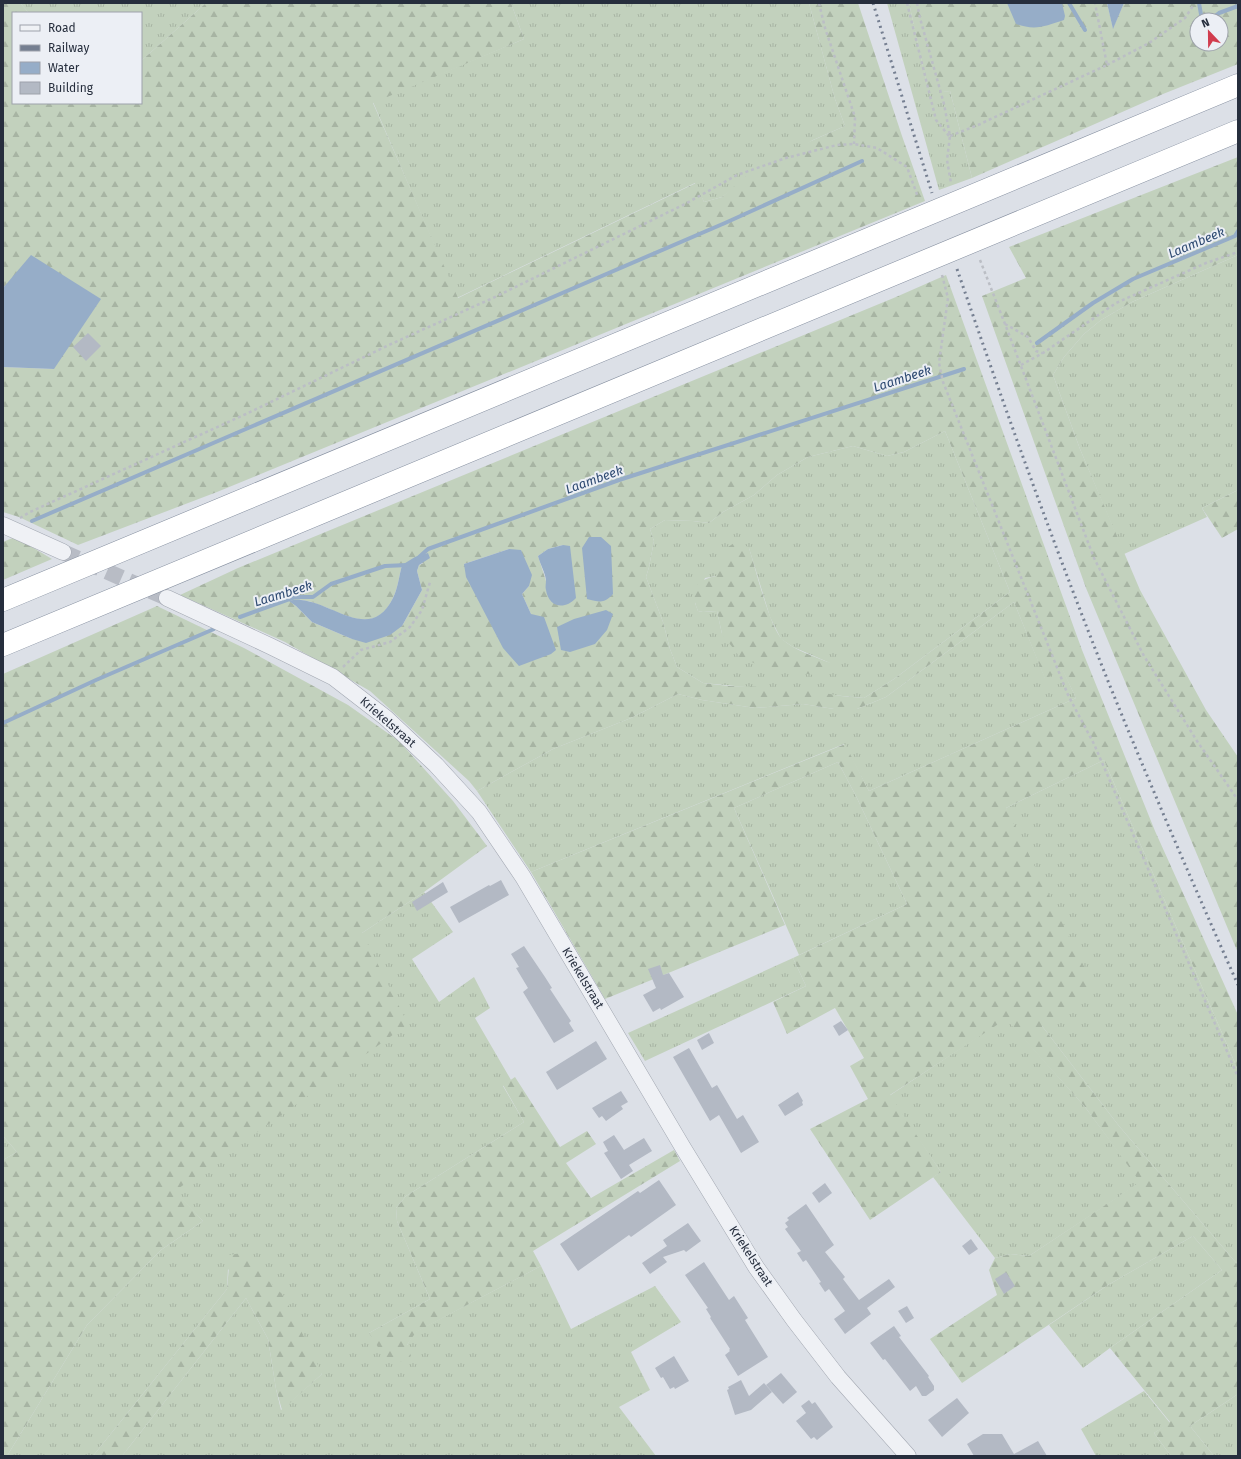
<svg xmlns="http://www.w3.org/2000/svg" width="1241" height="1459" viewBox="0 0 1241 1459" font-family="'Fira Sans',sans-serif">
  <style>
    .grass { fill: url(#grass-tufts); fill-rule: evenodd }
    .forest { fill: url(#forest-firs); fill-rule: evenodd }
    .water { fill: #96adc8 }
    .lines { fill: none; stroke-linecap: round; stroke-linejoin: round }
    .stream { stroke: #96adc8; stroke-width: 4 }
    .building { fill: #b3b9c4 }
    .minor-tunnel { stroke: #b8bcc5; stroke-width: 16; stroke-dasharray: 16 8; stroke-linecap: butt }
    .minor-casing { stroke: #a2a7b1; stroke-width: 17 }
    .highway-casing { stroke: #838d9e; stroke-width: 23 }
    .path { stroke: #bbbec5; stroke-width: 2.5; stroke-dasharray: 3 3; stroke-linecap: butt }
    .minor { stroke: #eff1f5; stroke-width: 16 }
    .highway { stroke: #fff; stroke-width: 22 }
    .rail { stroke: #757f91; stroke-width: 3; stroke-dasharray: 2 4; stroke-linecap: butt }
    .labels { text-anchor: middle; stroke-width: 4; stroke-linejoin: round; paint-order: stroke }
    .street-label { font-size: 12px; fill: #262e3d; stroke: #eceff5 }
    .water-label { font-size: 13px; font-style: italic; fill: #2f4b72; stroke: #eceff5 }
  </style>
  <defs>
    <pattern id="grass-tufts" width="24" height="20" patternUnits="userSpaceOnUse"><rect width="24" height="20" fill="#c2d1bd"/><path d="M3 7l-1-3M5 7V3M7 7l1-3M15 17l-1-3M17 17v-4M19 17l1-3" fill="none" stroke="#a7b4a3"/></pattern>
    <pattern id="forest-firs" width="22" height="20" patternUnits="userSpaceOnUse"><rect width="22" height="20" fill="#c2d1bd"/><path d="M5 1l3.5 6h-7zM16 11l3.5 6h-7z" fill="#a7b4a3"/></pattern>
  </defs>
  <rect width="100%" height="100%" fill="#dce0e7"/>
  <g class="grass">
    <path d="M20,3H206L141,61V13H29Z"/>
    <path d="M511,3H809L835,99L845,126L813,140L734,188L722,197L704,202L695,183L457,298L373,102L524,39Z"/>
    <path d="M887,3H909L929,93L950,91L972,178L939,190Z"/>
    <path d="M1238,255V490L1202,508L1207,517L1124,554L1080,449L1053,375L1064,357L1084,334L1101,320L1132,302Z"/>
    <path d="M945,431L1010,592L894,679L864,698L703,683L677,667L670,649L663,622L646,577L649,567L654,541L650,529L665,520L693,521L709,523L723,512L754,495L777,475L808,457L853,446L887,456L904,452ZM749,548L770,617L781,639L793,647L830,663L722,634L717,611L703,612L698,611L695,603L705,578L716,576Z"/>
    <path d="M1014,602L1045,678L1062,668L1076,698L869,791L844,744L531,872L477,791L553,749L631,718L678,694L702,700L755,708L803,704L834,709H857L886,697Z"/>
    <path d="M1104,760L1238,1070V1265L1119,1126L1042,1026L1006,808Z"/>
    <path d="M838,762L856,796L907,904L799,955L734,808Z"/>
    <path d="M424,892L453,932L412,959L439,1002L474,977L490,1008L475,1018L511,1080L503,1086L524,1122L406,1196L396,1208L397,1221L430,1299L369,1333L407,1345L415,1332L541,1266L571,1329L655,1286L681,1322L631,1352L650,1390L619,1407L656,1456H122L246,1298L268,1339L276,1389L281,1410L322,1374L228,1269L227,1289L93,1456H7L87,1325L161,1250L203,1221L174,1191L197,1174L362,933Z"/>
    <path d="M793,958L806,986L645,1061L628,1033Z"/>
    <path d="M1006,1018L1085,1107L1141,1182L1029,1256L1010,1254L995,1258L933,1177L941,1172L889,1096Z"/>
    <path d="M3,1136L17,1152L3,1160Z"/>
    <path d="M1193,1236L1222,1270L1110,1348L1083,1368L1049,1325L1108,1285Z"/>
    <path d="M1144,1391L1170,1423L1154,1433L1171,1456H1096L1081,1429Z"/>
    <path d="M1238,1394V1456H1214L1190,1426Z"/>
  </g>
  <g class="forest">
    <path d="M3,3H20L29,13H13V103H141V61L206,3H511L524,39L373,103L458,298L696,183L704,202L722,197L753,170L768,160L845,126L835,99L809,3H858L902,136L925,201L217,492L78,545L19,517L3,512V367L54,369L8,283L3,288Z"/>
    <path d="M909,3H1107L1113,28L1124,3H1238V64L1163,94L972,178L950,91L929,94ZM1197,20H1221V44H1197Z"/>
    <path d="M1238,157V255L1132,302L1101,320L1084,334L1064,357L1053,375L1080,449L1140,590L1206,710L1238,757V953L1086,588L982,296L1026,278L1009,247Z"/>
    <path d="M946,275L1082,650L1155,831L1238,1015V1070L1104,760L1006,808L1095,989L1042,1026L1119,1126L1238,1265V1394L1190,1426L1214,1456H1171L1154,1433L1170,1422L1110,1348L1222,1270L1193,1236L1108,1285L962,1383L930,1339L997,1295L989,1270L995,1258L1010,1254L1029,1256L1140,1182L1085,1107L1006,1019L890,1095L941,1172L870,1220L810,1129L868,1099L850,1066L864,1058L835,1008L787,1034L773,1002L806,986L793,958L907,904L856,796L838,762L734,808L785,925L605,999L531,872L845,744L869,791L1076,698L1062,669L1045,679L1014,602L886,697L857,709H834L803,704L755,708L702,700L678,694L631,718L553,749L477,791L469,781L370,691L285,642L180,595L238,568L896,297ZM945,431L1010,592L894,679L864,698L841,696L796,688L729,686L703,683L677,667L670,649L663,622L646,577L649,567L654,541L650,529L665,520L693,521L709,523L723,512L754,495L777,475L808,457L853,446L887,456L904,452ZM563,545L546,591V581L538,556L548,549ZM509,549L529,586L522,594L531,614L464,564ZM424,563L419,565L417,571L422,590L402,626L352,639L312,622L296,606L290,601C293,601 298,599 302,600C334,604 372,643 393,598C398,588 399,576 402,565Z"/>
    <path d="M1238,490V529L1222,538L1202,508Z"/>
    <path d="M15,537L52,559L3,580V542Z"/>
    <path d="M734,543L743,544L749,548C755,566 770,629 783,640C796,651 814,656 830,663L823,671L814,675L761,666L740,657L722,634L717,611L703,612L698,611C689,589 694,581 716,576L728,547Z"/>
    <path d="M157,606L244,648L348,705L399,741L453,801L487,846L424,892L362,933L408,1024L175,1191L203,1221L161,1250L87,1325L7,1456H3V1160L17,1152L3,1136V674Z"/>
    <path d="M515,1077L560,1147L587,1131L596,1144L566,1163L591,1198L674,1150L680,1161L533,1251L541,1266L416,1332L407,1345L411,1356L403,1361L388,1363L369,1333L430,1299L397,1221L396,1208L406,1196L524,1122L503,1085Z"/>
    <path d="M241,1253L284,1296L322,1374L282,1410L276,1389L268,1339L246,1298L122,1456H93L227,1289L230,1255Z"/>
  </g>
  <g class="water">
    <path d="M1007,3H1062L1065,16L1064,20C1045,26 1036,31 1016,24Z"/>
    <path d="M1107,3H1124L1113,29Z"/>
    <path d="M31,255L101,299L54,369L3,367V288Z"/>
    <path d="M589,537H601L611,546L613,594C604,604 600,602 587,599L582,548Z"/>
    <path d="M563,545L570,546L576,598C565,610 549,608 546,590C545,587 546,584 546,580C545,572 540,564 538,556L548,549Z"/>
    <path d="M509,549L521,550L532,575L529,586L522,594L531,614L544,617L556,650L551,654L519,666L503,648L466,577L464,564Z"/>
    <path d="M428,553L430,558L419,565L417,571L422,590L402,626L390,635L366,643L352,639L312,622L296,606L289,601C293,600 297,599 301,600C334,603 371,643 393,598C398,588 399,576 402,565L415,557Z"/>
    <path d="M606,610L613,614L607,630L595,644L570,652L561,650L557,627L574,619Z"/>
  </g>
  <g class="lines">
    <g class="stream">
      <path d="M1069,3L1085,30"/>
      <path d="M1199,3L1202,20"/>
      <path d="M1210,20L1219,13L1238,6"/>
      <path d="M1037,343L1093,303L1133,279L1235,236L1238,231"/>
      <path d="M32,521L725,223L862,161"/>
      <path d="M417,559L428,549L619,480L964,369"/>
      <path d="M240,617L295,597H313L331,584L385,566L408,565"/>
      <path d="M3,723L96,680L214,629"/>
    </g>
  </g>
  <g class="building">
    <path d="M88,333L101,346L86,361L73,347Z"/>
    <path d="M501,880L509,895L459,923L450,907L489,885L490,886Z"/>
    <path d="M443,882L448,892L417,911L412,902Z"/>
    <path d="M524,946L545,977L552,988L550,989L571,1021L569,1023L574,1031L554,1043L523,992L528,988L516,968L519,967L511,954Z"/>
    <path d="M660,965L663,975L669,973L684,997L661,1010L660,1008L653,1012L643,995L656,988L648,969Z"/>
    <path d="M841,1021L848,1030L839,1036L833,1026Z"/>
    <path d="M709,1033L714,1043L702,1050L697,1040Z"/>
    <path d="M596,1041L607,1059L557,1090L546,1072Z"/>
    <path d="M689,1048L712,1088L717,1085L737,1119L743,1115L759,1142L741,1153L719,1115L710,1121L673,1057Z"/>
    <path d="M621,1091L628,1102L621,1106L623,1109L606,1121L602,1116L599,1118L592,1108Z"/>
    <path d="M798,1092L803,1101L802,1102L803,1105L785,1116L778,1105Z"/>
    <path d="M614,1135L624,1150L644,1138L652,1151L629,1165L633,1171L621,1179L604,1153L608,1151L603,1142Z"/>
    <path d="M659,1180L676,1205L631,1237L629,1235L578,1271L560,1244L638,1191L640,1193Z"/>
    <path d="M825,1183L832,1193L819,1203L812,1193Z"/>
    <path d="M806,1204L834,1245L825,1252L845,1277L843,1279L859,1300L889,1279L895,1287L867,1308L871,1314L845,1334L834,1319L845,1311L829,1289L825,1292L819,1283L821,1282L806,1260L803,1262L797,1253L801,1251L785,1229L788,1227L785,1223L789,1220L787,1218Z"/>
    <path d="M688,1223L701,1241L686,1252L684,1250L663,1257L667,1262L650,1274L642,1263L667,1246L663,1240Z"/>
    <path d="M971,1239L978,1249L969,1255L962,1246Z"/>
    <path d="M704,1262L729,1300L734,1296L748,1318L745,1320L768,1357L738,1376L725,1355L730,1351L729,1350L730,1349L710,1318L711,1317L706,1309L708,1308L685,1275Z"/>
    <path d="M1006,1272L1015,1286L1004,1294L995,1279Z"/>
    <path d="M907,1306L914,1318L906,1323L898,1311Z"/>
    <path d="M894,1326L901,1336L899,1337L929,1376L928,1377L934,1386V1390L926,1396H922L916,1386L910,1391L885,1359L883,1360L870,1343Z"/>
    <path d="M674,1356L689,1381L675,1389L674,1387L670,1389L663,1377L661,1378L655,1368Z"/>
    <path d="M781,1373L797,1392L783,1404L766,1385Z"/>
    <path d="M741,1380L749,1396L764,1383L772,1392L751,1410L735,1415L727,1390L729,1389L728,1387Z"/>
    <path d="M957,1398L969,1413L942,1437L928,1420Z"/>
    <path d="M809,1400L812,1404L815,1402L833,1427L817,1440L814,1437L811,1439L796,1421L806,1413L801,1406Z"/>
    <path d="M983,1434H1002L1014,1454L1038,1441L1047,1456H974L967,1444Z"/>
  </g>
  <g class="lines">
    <path class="minor-tunnel" d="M63,552L167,598"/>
    <g class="minor-casing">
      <g id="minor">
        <path d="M3,525L63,552"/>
        <path d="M167,598L270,646L333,677L386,718L436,765L479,812L523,877L682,1146L756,1267L794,1320L838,1377L908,1456"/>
      </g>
    </g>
    <g class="highway-casing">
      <g id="highway">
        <path d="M3,600L1238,85"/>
        <path d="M3,645L1238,131"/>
      </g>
    </g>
    <g class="path">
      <path d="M819,3L825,28L855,117L854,144"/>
      <path d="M907,3L936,120L949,136"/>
      <path d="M917,3L920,18L944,104L950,136L947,160L951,183"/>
      <path d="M1107,65L1149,43L1185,18L1195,3"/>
      <path d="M950,136L978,125L1107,65L1095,3"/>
      <path d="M980,260L1005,324L1094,558L1144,656L1197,741L1238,800"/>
      <path d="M942,275L948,298L939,363L943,382L1068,695L1094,744L1238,1077"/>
      <path d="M1005,324L1028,337L1036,351L1042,353"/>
      <path d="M1021,365L1043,353L1116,303L1206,263L1238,252"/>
      <path d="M20,518L30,512L246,414L391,344L495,297L685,204L737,175L786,158L837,145L854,144L877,148L907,167L918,197"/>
      <path d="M343,667L361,650L390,642L410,627L422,610L430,582"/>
    </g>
    <use href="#minor" class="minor"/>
    <use href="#highway" class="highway"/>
    <g class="rail">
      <path d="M873,3L932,193"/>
      <path d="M957,269C1005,409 1055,549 1110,686C1151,787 1194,886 1238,985"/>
    </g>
  </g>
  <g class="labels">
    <g class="street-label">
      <text transform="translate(388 722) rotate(41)" y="4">Kriekelstraat</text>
      <text transform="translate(583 978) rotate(59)" y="4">Kriekelstraat</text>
      <text transform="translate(751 1256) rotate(57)" y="4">Kriekelstraat</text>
    </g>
    <g class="water-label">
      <text transform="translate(1196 242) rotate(-23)" y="5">Laambeek</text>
      <text transform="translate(902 378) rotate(-18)" y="5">Laambeek</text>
      <text transform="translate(594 479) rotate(-20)" y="5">Laambeek</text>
      <text transform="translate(283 593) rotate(-17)" y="5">Laambeek</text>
    </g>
  </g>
  <rect width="1241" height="1459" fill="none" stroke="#262e3d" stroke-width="8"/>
  <rect x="12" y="12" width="130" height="92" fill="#eceff5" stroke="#9da2ab"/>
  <rect x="20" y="25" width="20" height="6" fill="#eff1f5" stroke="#9da2ab"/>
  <text x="48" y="32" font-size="12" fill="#262e3d">Road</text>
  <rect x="20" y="45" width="20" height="6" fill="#757f91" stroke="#9da2ab"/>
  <text x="48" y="52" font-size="12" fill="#262e3d">Railway</text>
  <rect x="20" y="62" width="20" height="12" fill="#96adc8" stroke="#9da2ab"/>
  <text x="48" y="72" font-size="12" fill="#262e3d">Water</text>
  <rect x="20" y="82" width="20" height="12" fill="#b3b9c4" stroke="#9da2ab"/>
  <text x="48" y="92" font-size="12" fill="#262e3d">Building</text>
  <g transform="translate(1209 32) rotate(338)"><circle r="19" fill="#eceff5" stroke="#9da2ab"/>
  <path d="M0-3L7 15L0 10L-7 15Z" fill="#d13c4e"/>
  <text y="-6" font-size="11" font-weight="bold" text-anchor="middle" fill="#262e3d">N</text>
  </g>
</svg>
